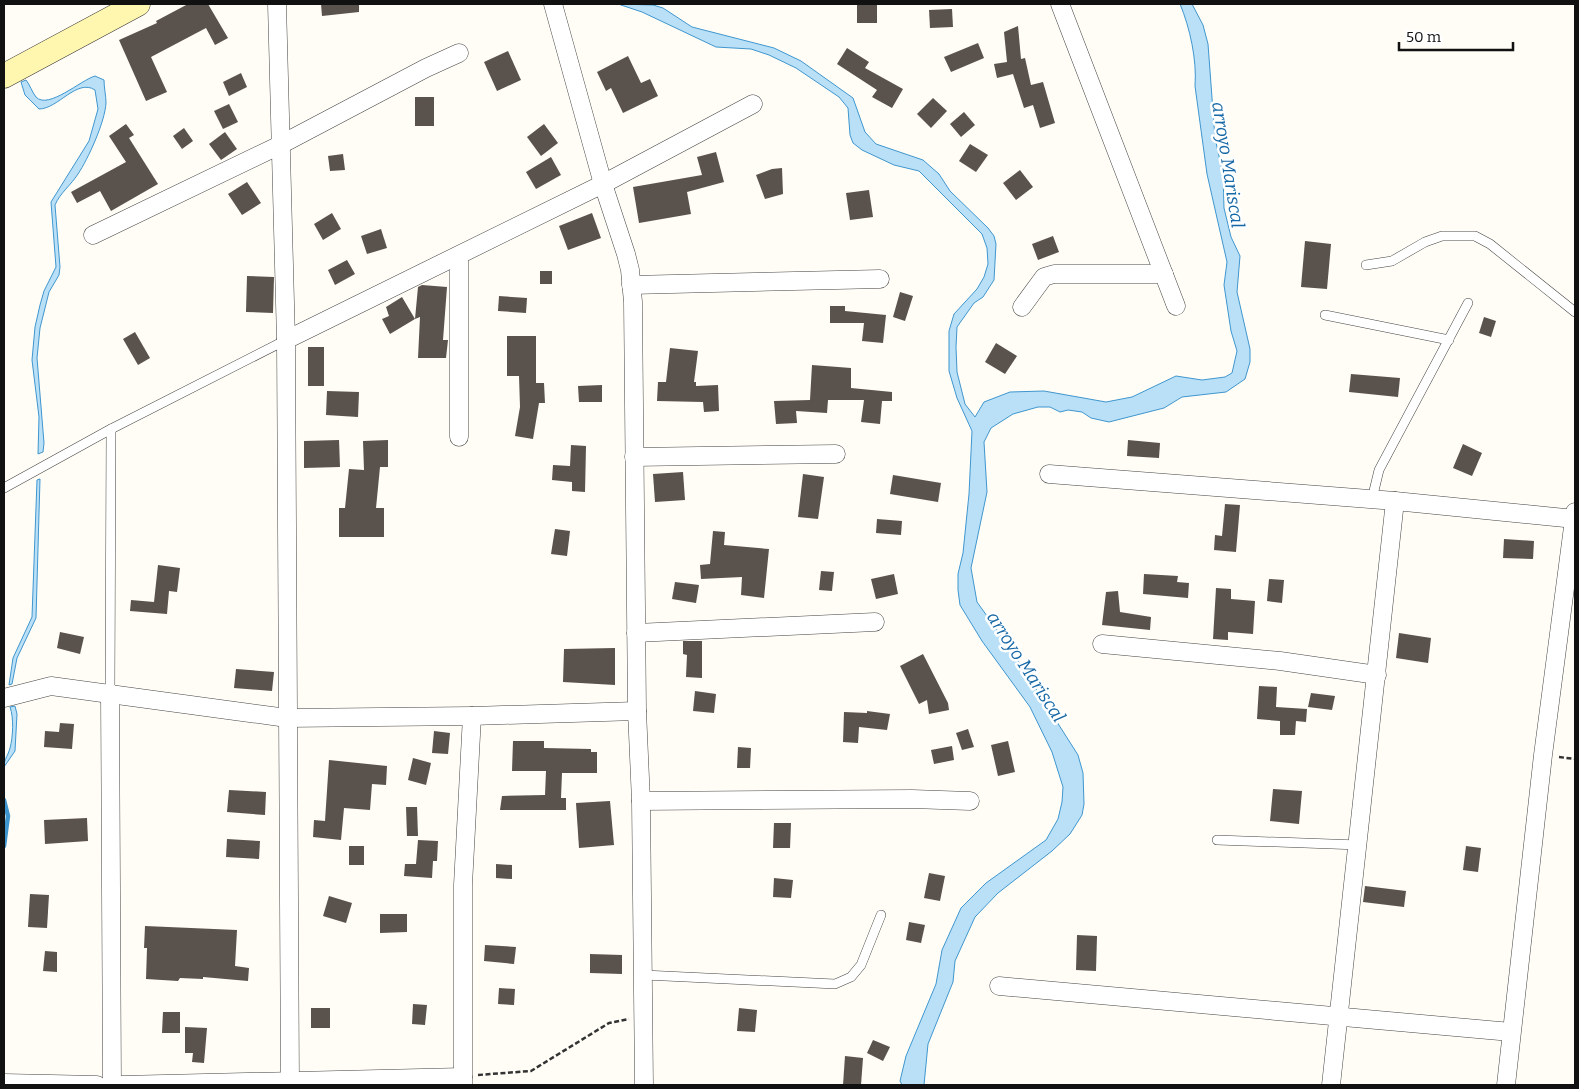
<svg xmlns="http://www.w3.org/2000/svg" width="1579" height="1089" viewBox="0 0 1579 1089" font-family="Bitter,serif">
  <style>
    .water { fill: #b9e0f7; stroke: #3f96cf }
    .lines { fill: none; stroke-linecap: round; stroke-linejoin: round }
    .stream { stroke: #3f96cf; stroke-width: 4.5 }
    .building { fill: #5a524d }
    .service-casing { stroke: #444; stroke-width: 10 }
    .minor-casing { stroke: #444; stroke-width: 19 }
    .secondary-casing { stroke: #333; stroke-width: 25 }
    .path { stroke: #333; stroke-width: 2.5; stroke-dasharray: 5 2.5; stroke-linecap: butt }
    .service { stroke: #fff; stroke-width: 9 }
    .minor { stroke: #fff; stroke-width: 18 }
    .secondary { stroke: #fff6b0; stroke-width: 24 }
    .labels { text-anchor: middle; stroke-width: 5; stroke-linejoin: round; paint-order: stroke }
    .water-label { font-size: 18px; font-style: italic; fill: #1768a6; stroke: #fff }
  </style>
  <rect width="100%" height="100%" fill="#fffdf5"/>
  <g class="water">
    <path d="M618,4L653,5L663,8L692,27L774,48L801,61L853,98L865,132L876,144L923,160L939,174L950,191L988,228L994,236L996,244L994,280L983,297L974,303L957,327L956,347L957,372L965,404L975,417L984,402L1010,392L1044,391L1106,402L1132,397L1176,376L1202,380L1225,377L1232,373L1237,351L1231,331L1224,285L1227,262L1207,174L1195,86C1197,60 1190,28 1180,4H1192L1203,25L1208,44L1215,138L1223,174L1224,208L1231,237L1240,256L1237,292L1250,349V362L1245,379L1226,392L1182,397L1164,408L1109,422L1091,418L1082,412L1068,410L1060,412L1050,407H1038L1013,414L991,428L984,442L987,492L971,568L977,602L1010,648L1078,755L1083,773L1084,804L1082,815L1070,834L1052,851L998,893L975,917L955,961L953,982L928,1044L924,1085H902L900,1081L906,1056L936,984L942,950L961,908L986,883L1046,840L1058,819L1062,802L1063,787L1052,752L1030,707L982,641L960,605L958,590V574L963,553L969,494L972,431L957,398L949,371V331L954,314L977,289L984,277L988,264L987,248L982,234L919,171L894,165L862,150L853,143L850,135L848,108L839,97L796,68L769,55L751,49L716,47L642,12Z"/>
    <path d="M95,76L104,80C104,88 106,96 106,103C105,122 88,159 78,174C71,185 60,193 55,205L60,267L59,275L49,292L40,328L37,358L44,443L43,452L38,454L39,417L32,360L35,327L40,305L44,291L56,267L51,202L89,141L98,109L95,90C77,78 58,109 39,109L25,95L21,82L26,80C30,85 32,92 36,97C48,110 81,80 95,76Z"/>
    <path d="M40,479L36,618L17,658L12,684L9,685L13,658L32,617L37,480Z"/>
    <path d="M15,706L17,714L15,751L4,767C4,759 8,756 10,748C13,737 14,718 10,707Z"/>
  </g>
  <g class="lines">
    <path class="stream" d="M4,800L8,816L4,846"/>
  </g>
  <g class="building">
    <path d="M188,4H208L228,38L215,45L206,28L151,57L167,92L146,101L119,40L157,23L156,21Z"/>
    <path d="M321,4H359V12L322,16Z"/>
    <rect x="857" y="4" width="20" height="19"/>
    <path d="M952,9L953,27L930,28L929,10Z"/>
    <path d="M1018,26L1021,59L1025,58L1031,85L1043,82L1055,123L1040,128L1033,105L1024,108L1013,74L997,78L994,64L1007,62L1004,32Z"/>
    <path d="M978,43L984,58L951,72L944,57Z"/>
    <path d="M847,48L869,62L865,68L903,89L892,108L872,97L877,90L837,64Z"/>
    <path d="M508,51L521,80L497,91L484,62Z"/>
    <path d="M628,56L641,83L650,79L658,96L623,113L611,88L606,91L597,72Z"/>
    <path d="M241,73L247,87L229,96L223,82Z"/>
    <rect x="415" y="97" width="19" height="29"/>
    <path d="M933,98L947,111L931,128L917,114Z"/>
    <path d="M229,104L238,122L223,129L214,111Z"/>
    <path d="M964,112L975,125L961,137L950,124Z"/>
    <path d="M126,124L134,135L129,138L158,184L111,211L100,191L77,203L71,192L126,162L109,136Z"/>
    <path d="M544,124L558,143L541,156L527,137Z"/>
    <path d="M184,128L193,141L182,149L173,136Z"/>
    <path d="M225,132L237,149L221,160L209,144Z"/>
    <path d="M970,144L988,155L976,172L959,161Z"/>
    <path d="M716,152L724,182L687,192L691,214L639,223L633,187L702,175L697,157Z"/>
    <path d="M343,154L345,170L330,171L328,156Z"/>
    <path d="M551,157L561,175L536,189L526,172Z"/>
    <path d="M782,168L783,194L765,199L756,175L772,169Z"/>
    <path d="M1020,170L1033,187L1016,200L1003,183Z"/>
    <path d="M247,182L261,203L242,215L228,194Z"/>
    <path d="M869,190L873,217L850,220L846,193Z"/>
    <path d="M332,213L341,229L323,240L314,224Z"/>
    <path d="M592,213L601,238L568,250L559,226Z"/>
    <path d="M381,229L387,248L367,254L361,236Z"/>
    <path d="M1053,236L1059,252L1038,260L1032,244Z"/>
    <path d="M1305,241L1331,244L1327,289L1301,287Z"/>
    <path d="M347,260L355,274L335,285L328,270Z"/>
    <rect x="540" y="271" width="12" height="13"/>
    <path d="M247,276L274,277L273,313L246,312Z"/>
    <path d="M422,285L447,287L443,340H448L446,358H418L420,317L415,319L418,287Z"/>
    <path d="M900,292L913,296L905,321L893,317Z"/>
    <path d="M499,296L527,298L526,313L498,311Z"/>
    <path d="M402,297L415,319L390,334L382,319L389,316L386,307Z"/>
    <path d="M830,306H845V311L886,315L883,343L862,341L864,323H830Z"/>
    <path d="M1484,317L1496,321L1491,337L1479,333Z"/>
    <path d="M135,332L150,358L138,365L123,339Z"/>
    <path d="M507,336H536V383H544L545,403H539L533,439L515,436L520,407L519,376H507Z"/>
    <path d="M996,343L1017,356L1005,374L985,362Z"/>
    <rect x="308" y="347" width="16" height="39"/>
    <path d="M670,348L698,351L694,382H696V386L718,385L719,411L704,412L703,402L657,401L658,382H666Z"/>
    <path d="M812,365L851,368V388L892,392V401H882L880,424L861,422L864,400H828L827,413L796,411L797,423L776,424L774,401L810,400Z"/>
    <path d="M1351,374L1400,378L1398,397L1349,392Z"/>
    <path d="M602,385V402H579L578,386Z"/>
    <path d="M327,391L359,392L358,417L326,415Z"/>
    <path d="M339,440L340,467L304,468V441Z"/>
    <path d="M388,440V467H380L376,508H384V537H339V508H345L349,469L364,470L363,441Z"/>
    <path d="M1128,440L1160,443L1159,458L1127,456Z"/>
    <path d="M1463,444L1482,453L1472,476L1453,468Z"/>
    <path d="M571,445L586,446L585,492L572,491V482L552,480L553,465L570,466Z"/>
    <path d="M683,472L685,500L655,502L653,474Z"/>
    <path d="M803,474L824,477L818,519L798,517Z"/>
    <path d="M893,475L941,483L938,502L890,494Z"/>
    <path d="M1225,504L1240,505L1236,552L1214,550L1215,535L1222,536Z"/>
    <path d="M877,519L902,521L901,535L876,533Z"/>
    <path d="M555,529L570,531L567,556L551,554Z"/>
    <path d="M713,531L725,532L724,545L769,549L764,598L741,595L742,577L701,579L700,565L710,564Z"/>
    <path d="M1504,539L1534,541L1533,559L1503,558Z"/>
    <path d="M158,565L180,568L177,592L169,591L167,614L130,611L131,600L154,602Z"/>
    <path d="M821,571L834,572L832,591L819,590Z"/>
    <path d="M894,574L898,594L876,599L871,579Z"/>
    <path d="M1144,574L1178,576L1177,582L1189,583L1188,598L1143,594Z"/>
    <path d="M1269,579L1284,580L1282,603L1267,601Z"/>
    <path d="M675,582L699,585L696,603L672,599Z"/>
    <path d="M1216,588L1231,589V599L1255,601L1253,634L1228,632V640L1213,639Z"/>
    <path d="M1118,591L1120,612L1151,617L1150,630L1102,625L1106,592Z"/>
    <path d="M60,632L84,637L80,654L57,648Z"/>
    <path d="M1399,633L1431,638L1428,663L1396,658Z"/>
    <path d="M683,641H702V678L686,677L687,655L683,654Z"/>
    <path d="M615,648V685L563,682L564,649Z"/>
    <path d="M923,654L948,703L949,710L929,714L927,700L919,704L900,666Z"/>
    <path d="M236,669L274,672L272,691L234,688Z"/>
    <path d="M1259,686L1277,687L1276,707L1307,709L1306,722L1296,721L1295,735H1280V721L1257,719Z"/>
    <path d="M695,691L716,694L714,713L693,711Z"/>
    <path d="M1311,693L1335,696L1332,710L1308,707Z"/>
    <path d="M867,711L890,714L887,730L859,727L858,743L843,742L844,712L867,713Z"/>
    <path d="M60,723L74,724L72,749L44,747L45,731L59,732Z"/>
    <path d="M968,729L974,747L962,750L956,733Z"/>
    <path d="M434,731L450,733L448,754L432,753Z"/>
    <path d="M513,741H544V748L591,749V752H597V773H562L561,798H566V810H500L502,796L545,795L546,771H512Z"/>
    <path d="M1008,741L1015,772L998,776L991,745Z"/>
    <path d="M952,746L954,760L934,764L931,750Z"/>
    <path d="M738,747L751,748L750,768H737Z"/>
    <path d="M413,758L431,763L426,785L408,780Z"/>
    <path d="M329,760L387,766L386,785L372,784L370,810L344,808L341,840L313,837L314,820L325,821Z"/>
    <path d="M1273,789L1302,791L1299,824L1270,821Z"/>
    <path d="M229,790L266,792L265,815L227,812Z"/>
    <path d="M610,801L614,845L579,848L576,803Z"/>
    <path d="M406,807H417L418,836H407Z"/>
    <path d="M87,818L88,841L45,844L44,820Z"/>
    <path d="M774,823H791L790,848H773Z"/>
    <path d="M227,839L260,841L259,859L226,857Z"/>
    <path d="M418,840L438,841L437,861H433L432,878L404,876L405,864H416Z"/>
    <rect x="349" y="846" width="15" height="19"/>
    <path d="M1466,846L1481,848L1478,872L1463,870Z"/>
    <path d="M496,864L512,865V879L496,878Z"/>
    <path d="M929,873L945,876L940,901L924,898Z"/>
    <path d="M774,878L793,880L791,898L773,897Z"/>
    <path d="M1365,886L1406,891L1404,907L1363,902Z"/>
    <path d="M30,894L49,895L47,928L28,927Z"/>
    <path d="M329,896L352,903L346,923L323,916Z"/>
    <path d="M380,914H407V932L380,933Z"/>
    <path d="M909,922L925,925L921,943L906,940Z"/>
    <path d="M145,926L237,930L235,966L249,968L248,981L203,977V979L180,978L178,981L146,979L147,948H144Z"/>
    <path d="M1077,935L1097,936L1096,971L1076,970Z"/>
    <path d="M485,945L516,947L514,964L484,961Z"/>
    <path d="M45,951L57,952V972L43,971Z"/>
    <path d="M590,954L622,955V974L590,973Z"/>
    <path d="M499,988L515,989L514,1005L498,1004Z"/>
    <path d="M413,1004L427,1005L425,1025L412,1024Z"/>
    <rect x="311" y="1008" width="19" height="20"/>
    <path d="M739,1008L757,1010L755,1032L737,1031Z"/>
    <path d="M163,1012H180V1033H162Z"/>
    <path d="M185,1027L207,1028L204,1063L192,1062L193,1053H185Z"/>
    <path d="M873,1040L890,1047L883,1061L867,1053Z"/>
    <path d="M845,1056L863,1058L861,1085H843Z"/>
  </g>
  <g class="lines">
    <g class="service-casing">
      <g id="service">
        <path d="M1366,265L1392,261L1425,242L1442,236H1475L1490,244L1575,312"/>
        <path d="M1325,315L1449,340"/>
        <path d="M4,488L111,429L286,340"/>
        <path d="M1372,499L1379,470L1468,303"/>
        <path d="M110,693L111,429"/>
        <path d="M1217,840L1359,845"/>
        <path d="M644,975L835,984L851,977L861,965L881,915"/>
      </g>
    </g>
    <g class="minor-casing">
      <g id="minor">
        <path d="M277,4L286,340L290,1085"/>
        <path d="M553,4L603,184L626,254L630,270L633,302L637,711L641,801L644,1085"/>
        <path d="M1060,4L1176,306"/>
        <path d="M93,235L280,145L426,68L459,53"/>
        <path d="M631,285L880,279"/>
        <path d="M1022,307L1044,277L1054,274H1164"/>
        <path d="M286,340L603,184L753,104"/>
        <path d="M459,437V256"/>
        <path d="M634,457L836,454"/>
        <path d="M1049,474L1395,501L1575,519"/>
        <path d="M636,633L875,622"/>
        <path d="M1102,644L1280,661L1377,675"/>
        <path d="M110,693L112,1085"/>
        <path d="M4,698L51,686L287,718L472,716L637,711"/>
        <path d="M641,801L912,799L970,801"/>
        <path d="M999,986L1511,1032"/>
        <path d="M463,1077V885L472,716"/>
        <path d="M4,1083L97,1085"/>
        <path d="M122,1085L463,1077V1085"/>
        <path d="M1331,1085L1395,501"/>
        <path d="M1506,1085L1543,755L1575,512"/>
      </g>
    </g>
    <g class="secondary-casing">
      <path id="secondary" d="M4,76L138,4"/>
    </g>
    <g class="path">
      <path d="M1559,757L1575,759"/>
      <path d="M478,1075L531,1071L609,1023L629,1019"/>
    </g>
    <use href="#service" class="service"/>
    <use href="#minor" class="minor"/>
    <use href="#secondary" class="secondary"/>
  </g>
  <g class="labels">
    <g class="water-label">
      <text transform="translate(1228 165) rotate(81)" y="6">arroyo Mariscal</text>
      <text transform="translate(1026 667) rotate(57)" y="6">arroyo Mariscal</text>
    </g>
  </g>
  <rect width="1579" height="1089" fill="none" stroke="#111111" stroke-width="10"/>
  <path d="M1399 42v8h114v-8" fill="none" stroke="#111111" stroke-width="2.5"/>
  <text x="1406" y="42" font-size="15" fill="#111111" stroke="#ffffff" stroke-width="4" paint-order="stroke">50 m</text>
</svg>
